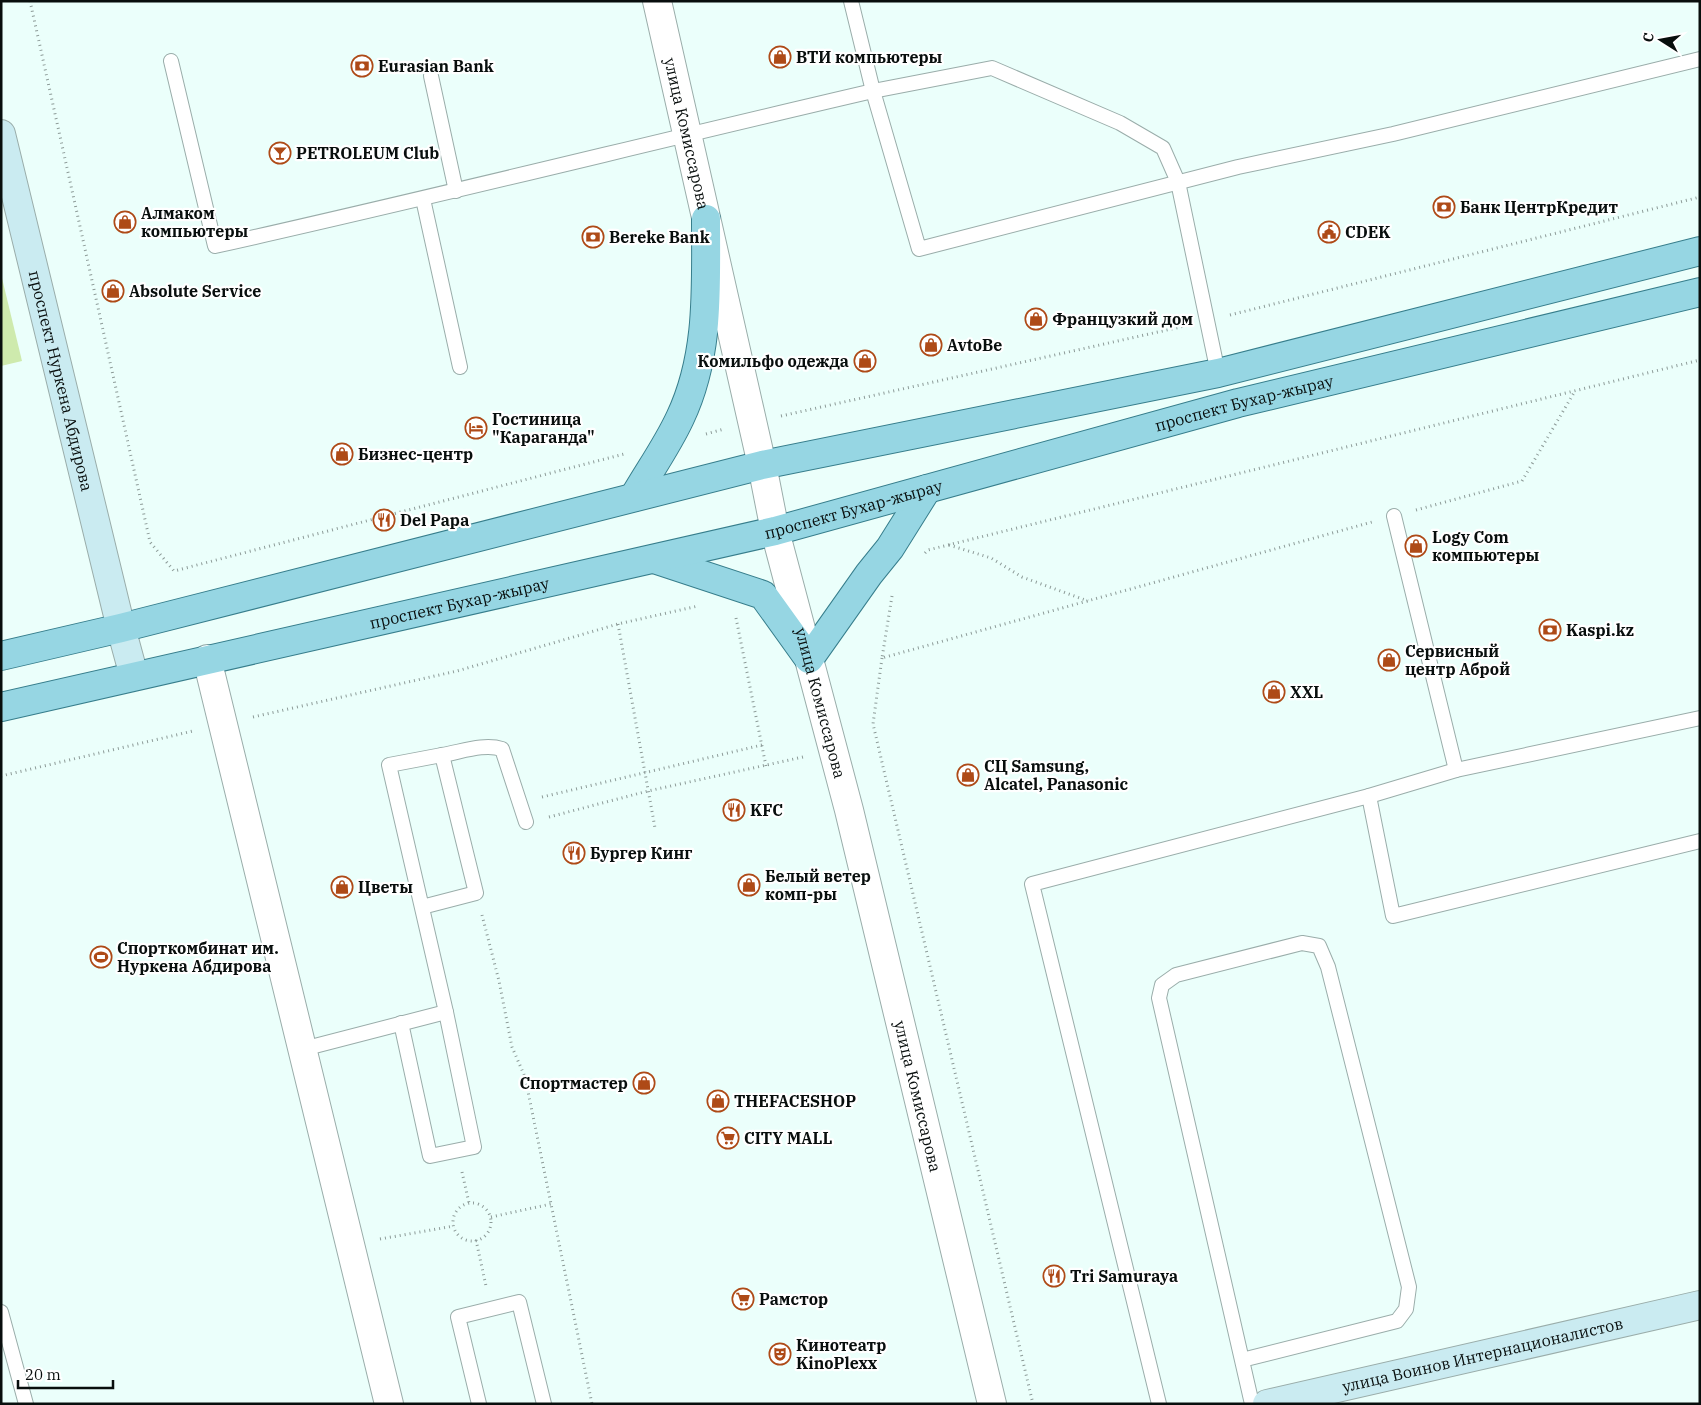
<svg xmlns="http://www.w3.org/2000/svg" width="1701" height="1405" viewBox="0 0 1701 1405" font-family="'IBM Plex Serif',serif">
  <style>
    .green { fill: #ceeaad }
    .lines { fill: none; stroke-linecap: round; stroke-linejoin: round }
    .service-casing { stroke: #9aadaa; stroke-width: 16 }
    .tertiary-casing { stroke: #9aadaa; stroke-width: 30 }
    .secondary-casing { stroke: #9aadaa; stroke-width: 30 }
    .primary-casing { stroke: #377e8c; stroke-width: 30 }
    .path { stroke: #8d9b98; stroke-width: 3; stroke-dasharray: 1 4; stroke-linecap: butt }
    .service { stroke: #fff; stroke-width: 14 }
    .tertiary { stroke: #fff; stroke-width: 28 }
    .secondary { stroke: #caebf1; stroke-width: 28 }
    .primary { stroke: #96d6e3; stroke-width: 28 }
    .labels { text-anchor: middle; stroke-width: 4.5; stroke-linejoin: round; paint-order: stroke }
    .poi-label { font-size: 16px; font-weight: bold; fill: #080e0d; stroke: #fff; text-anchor: start }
    .street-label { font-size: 16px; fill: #080e0d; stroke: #fff }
  </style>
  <rect width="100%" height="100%" fill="#ebfffb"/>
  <path class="green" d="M1,274L22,361L1,366Z"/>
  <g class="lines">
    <g class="service-casing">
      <g id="service">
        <path d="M851,1L873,91L992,68L1120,123L1163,148L1178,182L1218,373"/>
        <path d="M171,61L215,246C435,197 653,142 873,91L919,249L1238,167L1393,134L1700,59"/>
        <path d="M431,76L456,191"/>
        <path d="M423,199L460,367"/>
        <path d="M1394,516L1456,770L1700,718"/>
        <path d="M442,755C461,752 484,743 502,749L526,822"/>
        <path d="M1369,796L1456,770"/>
        <path d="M401,1023L430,1156L474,1147L446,1012"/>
        <path d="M303,1049L446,1012L389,765L442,755L476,893L422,907"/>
        <path d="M1,1312L26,1404"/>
        <path d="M1242,1360L1397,1321L1406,1309L1409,1287L1328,967L1319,946L1302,943L1176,975L1162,985L1159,998L1252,1404"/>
        <path d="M479,1404L458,1317L519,1302L544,1404"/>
        <path d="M1159,1404L1032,884L1369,796L1393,916L1700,841"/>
      </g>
    </g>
    <g class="tertiary-casing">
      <g id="tertiary">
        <path id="s1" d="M657,1L762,465L775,531L849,810L992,1404"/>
        <path d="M207,659L389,1404"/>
      </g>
    </g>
    <g class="secondary-casing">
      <g id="secondary">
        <path id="s2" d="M1,134L121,628L134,676"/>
        <path id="s3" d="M1267,1404L1700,1305"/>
      </g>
    </g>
    <g class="primary-casing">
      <g id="primary">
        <path d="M634,497C649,471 667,446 680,418C710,355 706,287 706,219"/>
        <path d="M654,559L763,595L809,659L869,574L890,548L927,489"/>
        <path d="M1,656L121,628L762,465L1218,373L1700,251"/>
        <path id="s4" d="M1,707L775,531L1238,403L1700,292"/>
      </g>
    </g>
    <g class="path">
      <path d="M30,1L150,542L174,571L624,454"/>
      <path d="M1230,315L1700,197"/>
      <path d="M781,416L1185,326"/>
      <path d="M706,434L724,429"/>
      <path d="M1416,510L1522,481L1575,391"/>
      <path d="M949,545L991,558L1022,577L1088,601"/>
      <path d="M925,553L928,550L948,545L1700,360"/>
      <path d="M892,596L882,658L1372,522"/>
      <path d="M736,618L766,766"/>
      <path d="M618,624L655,828"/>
      <path d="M882,658L873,724L1033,1404"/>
      <path d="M253,717L457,671L618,624L698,606"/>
      <path d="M1,776L193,731"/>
      <path d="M542,797L762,745"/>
      <path d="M549,817L648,791L803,757"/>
      <path d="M482,915L499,981L512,1047L525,1077L592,1404"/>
      <path d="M462,1172L469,1203"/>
      <circle cx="472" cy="1222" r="19"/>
      <path d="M491,1217L551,1204"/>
      <path d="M380,1239L454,1226"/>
      <path d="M476,1240L486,1286"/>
    </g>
    <use href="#service" class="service"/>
    <use href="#tertiary" class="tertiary"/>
    <use href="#secondary" class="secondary"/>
    <use href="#primary" class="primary"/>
  </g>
  <defs>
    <g id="shop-ring" transform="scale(1.125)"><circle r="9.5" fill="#fff" stroke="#ae4a17" stroke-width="1.5"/><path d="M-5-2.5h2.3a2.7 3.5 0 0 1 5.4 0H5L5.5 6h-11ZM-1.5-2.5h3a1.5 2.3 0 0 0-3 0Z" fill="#ae4a17"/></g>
    <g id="bank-ring" transform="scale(1.125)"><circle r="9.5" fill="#fff" stroke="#ae4a17" stroke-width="1.5"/><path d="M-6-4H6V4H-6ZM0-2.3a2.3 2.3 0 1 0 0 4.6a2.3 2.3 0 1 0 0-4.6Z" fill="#ae4a17"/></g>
    <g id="bar-ring" transform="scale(1.125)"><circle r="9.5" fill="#fff" stroke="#ae4a17" stroke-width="1.5"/><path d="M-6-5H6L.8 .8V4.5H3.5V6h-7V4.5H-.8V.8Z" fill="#ae4a17"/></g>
    <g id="civic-ring" transform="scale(1.125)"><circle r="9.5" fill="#fff" stroke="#ae4a17" stroke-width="1.5"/><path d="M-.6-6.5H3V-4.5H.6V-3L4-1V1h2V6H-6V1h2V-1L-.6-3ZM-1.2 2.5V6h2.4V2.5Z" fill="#ae4a17"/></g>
    <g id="hotel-ring" transform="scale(1.125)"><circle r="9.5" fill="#fff" stroke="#ae4a17" stroke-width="1.5"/><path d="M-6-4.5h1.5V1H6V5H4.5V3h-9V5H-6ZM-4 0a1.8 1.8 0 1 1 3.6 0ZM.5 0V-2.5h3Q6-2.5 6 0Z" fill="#ae4a17"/></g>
    <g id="restaurant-ring" transform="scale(1.125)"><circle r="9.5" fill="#fff" stroke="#ae4a17" stroke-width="1.5"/><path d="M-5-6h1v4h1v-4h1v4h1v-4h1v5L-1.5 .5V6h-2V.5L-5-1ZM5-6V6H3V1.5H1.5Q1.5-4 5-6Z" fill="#ae4a17"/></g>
    <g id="stadium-ring" transform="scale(1.125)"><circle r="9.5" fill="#fff" stroke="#ae4a17" stroke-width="1.5"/><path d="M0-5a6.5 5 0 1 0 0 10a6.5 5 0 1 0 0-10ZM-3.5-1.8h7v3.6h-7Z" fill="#ae4a17"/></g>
    <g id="supermarket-ring" transform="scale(1.125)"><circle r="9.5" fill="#fff" stroke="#ae4a17" stroke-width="1.5"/><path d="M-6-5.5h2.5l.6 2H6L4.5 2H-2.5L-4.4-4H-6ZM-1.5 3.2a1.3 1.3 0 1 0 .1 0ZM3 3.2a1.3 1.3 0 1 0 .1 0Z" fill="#ae4a17"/></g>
    <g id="theatre-ring" transform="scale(1.125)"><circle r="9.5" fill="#fff" stroke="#ae4a17" stroke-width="1.5"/><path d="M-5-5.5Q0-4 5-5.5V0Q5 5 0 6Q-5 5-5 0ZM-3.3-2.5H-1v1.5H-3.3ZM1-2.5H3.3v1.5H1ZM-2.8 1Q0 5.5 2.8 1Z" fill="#ae4a17"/></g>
  </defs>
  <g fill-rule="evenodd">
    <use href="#shop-ring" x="780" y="57"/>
    <use href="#bank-ring" x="362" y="66"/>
    <use href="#bar-ring" x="280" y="153"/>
    <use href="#bank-ring" x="1444" y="207"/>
    <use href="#shop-ring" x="125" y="222"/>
    <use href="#civic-ring" x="1329" y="232"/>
    <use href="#bank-ring" x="593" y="237"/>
    <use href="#shop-ring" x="113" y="291"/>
    <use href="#shop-ring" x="1036" y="319"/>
    <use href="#shop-ring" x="931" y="345"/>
    <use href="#shop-ring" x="865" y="361"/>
    <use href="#hotel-ring" x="476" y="428"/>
    <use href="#shop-ring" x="342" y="454"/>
    <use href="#restaurant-ring" x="384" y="520"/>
    <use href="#shop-ring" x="1416" y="546"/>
    <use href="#bank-ring" x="1550" y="630"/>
    <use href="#shop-ring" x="1389" y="660"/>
    <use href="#shop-ring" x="1274" y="692"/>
    <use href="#shop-ring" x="968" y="775"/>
    <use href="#restaurant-ring" x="734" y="810"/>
    <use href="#restaurant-ring" x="574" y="853"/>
    <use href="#shop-ring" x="749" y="885"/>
    <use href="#shop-ring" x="342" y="887"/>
    <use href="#stadium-ring" x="101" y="957"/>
    <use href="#shop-ring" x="644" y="1083"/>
    <use href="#shop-ring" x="718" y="1101"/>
    <use href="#supermarket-ring" x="728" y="1138"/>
    <use href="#restaurant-ring" x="1054" y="1276"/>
    <use href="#supermarket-ring" x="743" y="1299"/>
    <use href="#theatre-ring" x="780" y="1354"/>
  </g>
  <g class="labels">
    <g class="poi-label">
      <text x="796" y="63">ВТИ компьютеры</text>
      <text x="378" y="72">Eurasian Bank</text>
      <text x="296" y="159">PETROLEUM Club</text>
      <text x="1460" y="213">Банк ЦентрКредит</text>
      <text x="141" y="219">Алмаком<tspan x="141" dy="18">компьютеры</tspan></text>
      <text x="1345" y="238">CDEK</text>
      <text x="609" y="243">Bereke Bank</text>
      <text x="129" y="297">Absolute Service</text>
      <text x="1052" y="325">Французкий дом</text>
      <text x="947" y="351">AvtoBe</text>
      <text x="849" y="367" text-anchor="end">Комильфо одежда</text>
      <text x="492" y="425">Гостиница<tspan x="492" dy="18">"Караганда"</tspan></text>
      <text x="358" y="460">Бизнес-центр</text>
      <text x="400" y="526">Del Papa</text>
      <text x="1432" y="543">Logy Com<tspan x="1432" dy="18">компьютеры</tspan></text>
      <text x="1566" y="636">Kaspi.kz</text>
      <text x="1405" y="657">Сервисный<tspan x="1405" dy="18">центр Аброй</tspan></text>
      <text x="1290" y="698">XXL</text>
      <text x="984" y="772">СЦ Samsung,<tspan x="984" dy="18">Alcatel, Panasonic</tspan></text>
      <text x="750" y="816">KFC</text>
      <text x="590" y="859">Бургер Кинг</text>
      <text x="765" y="882">Белый ветер<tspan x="765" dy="18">комп-ры</tspan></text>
      <text x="358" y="893">Цветы</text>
      <text x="117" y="954">Спорткомбинат им.<tspan x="117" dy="18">Нуркена Абдирова</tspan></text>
      <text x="628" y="1089" text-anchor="end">Спортмастер</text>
      <text x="734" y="1107">THEFACESHOP</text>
      <text x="744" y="1144">CITY MALL</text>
      <text x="1070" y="1282">Tri Samuraya</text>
      <text x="759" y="1305">Рамстор</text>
      <text x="796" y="1351">Кинотеатр<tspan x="796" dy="18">KinoPlexx</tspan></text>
    </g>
    <g class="street-label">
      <text dy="6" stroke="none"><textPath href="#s1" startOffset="136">улица Комиссарова</textPath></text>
      <text dy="6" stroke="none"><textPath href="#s2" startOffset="254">проспект Нуркена Абдирова</textPath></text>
      <text dy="6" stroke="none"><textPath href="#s4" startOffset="1280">проспект Бухар-жырау</textPath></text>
      <text dy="6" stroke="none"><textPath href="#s4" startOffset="875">проспект Бухар-жырау</textPath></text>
      <text dy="6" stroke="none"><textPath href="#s4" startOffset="470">проспект Бухар-жырау</textPath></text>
      <text dy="6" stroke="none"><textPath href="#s1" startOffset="721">улица Комиссарова</textPath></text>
      <text dy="6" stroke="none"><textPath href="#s1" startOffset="1126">улица Комиссарова</textPath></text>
      <text dy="6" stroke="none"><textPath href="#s3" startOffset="221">улица Воинов Интернационалистов</textPath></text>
    </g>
  </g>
  <rect width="1701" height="1405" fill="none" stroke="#080e0d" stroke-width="5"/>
  <g transform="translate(1661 40) rotate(281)" stroke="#ffffff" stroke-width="4" paint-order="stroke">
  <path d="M0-4L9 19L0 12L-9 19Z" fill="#080e0d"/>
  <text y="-8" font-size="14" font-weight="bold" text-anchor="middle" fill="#080e0d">С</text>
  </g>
  <path d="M18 1380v8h95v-8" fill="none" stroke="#080e0d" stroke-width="2.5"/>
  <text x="25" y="1380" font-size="15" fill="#080e0d" stroke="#ffffff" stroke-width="4" paint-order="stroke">20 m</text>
</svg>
